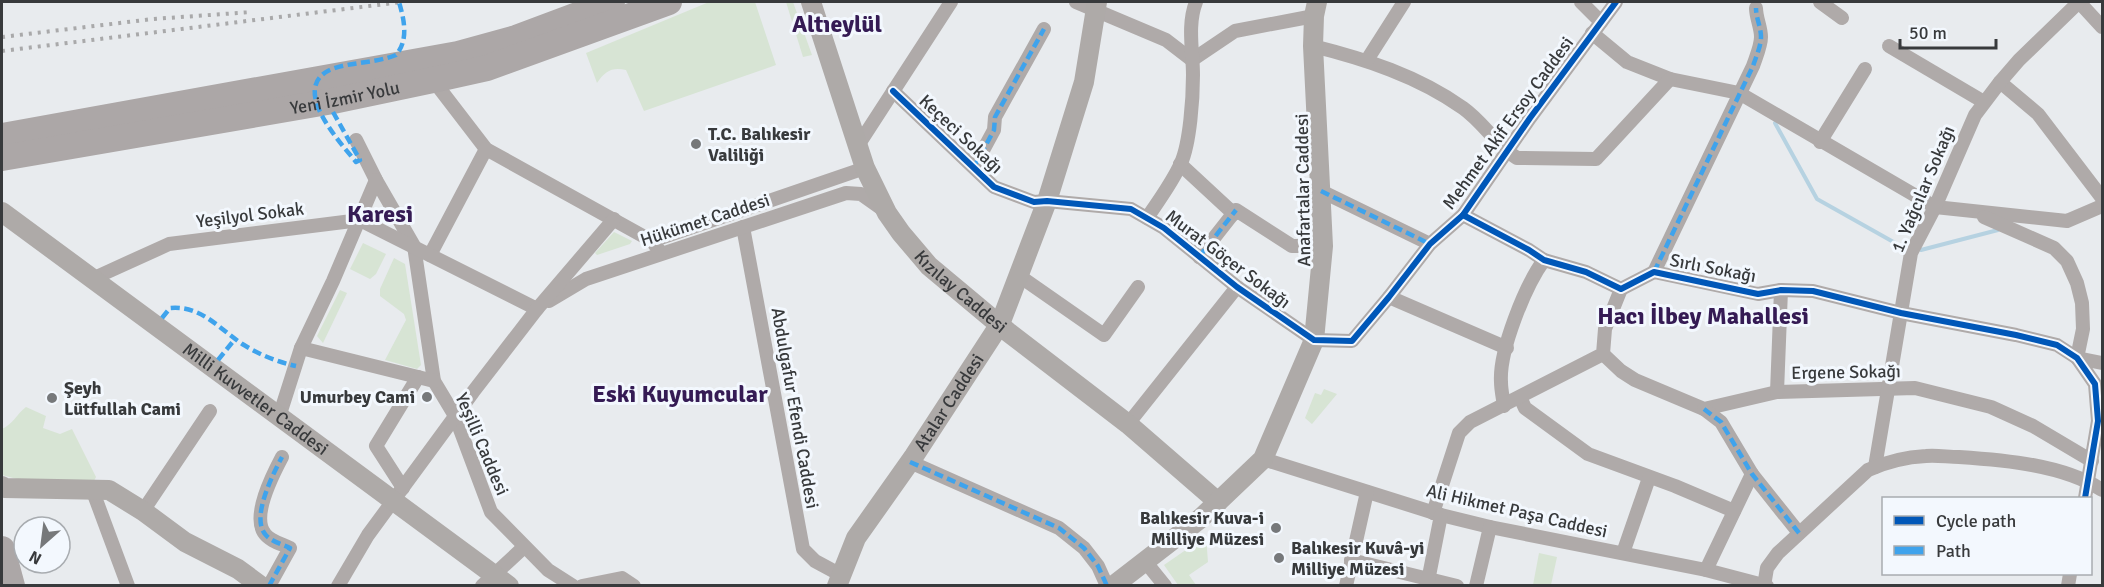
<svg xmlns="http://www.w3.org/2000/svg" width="2104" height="587" viewBox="0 0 2104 587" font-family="Signika,sans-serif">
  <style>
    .green { fill: #d7e4d4 }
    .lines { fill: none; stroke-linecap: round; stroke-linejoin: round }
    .stream { stroke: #b6d2e1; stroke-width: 4 }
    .street { stroke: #afaaa9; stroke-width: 14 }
    .secondary { stroke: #aeaaa8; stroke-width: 20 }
    .highway { stroke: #aca7a7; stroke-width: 26 }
    .rail { stroke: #a9a9aa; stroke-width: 4; stroke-dasharray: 3 6; stroke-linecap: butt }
    .quiet { stroke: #3fa3ec; stroke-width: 4.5; stroke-dasharray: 9 4.5; stroke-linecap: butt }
    .cycleway-casing { stroke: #f3f8fe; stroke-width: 10 }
    .cycleway { stroke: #0057b8; stroke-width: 6 }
    .poi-dot { fill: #76787a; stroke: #f3f8fe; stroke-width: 2 }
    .labels { text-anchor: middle; stroke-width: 6; stroke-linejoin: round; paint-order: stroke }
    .street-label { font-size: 18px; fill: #383a3c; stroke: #f3f8fe }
    .poi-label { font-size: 18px; font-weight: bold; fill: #383a3c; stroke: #f3f8fe; text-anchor: start }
    .district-label { font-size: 24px; font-weight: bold; fill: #351b54; stroke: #f3f8fe }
  </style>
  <rect width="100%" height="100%" fill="#e8ebee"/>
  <g class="green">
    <path d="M709,2H755L776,65L644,111L626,70C612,67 605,71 597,83L586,53Z"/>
    <path d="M786,2H793L812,55L803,57Z"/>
    <path d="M614,232L632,241L630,244L597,255L595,253Z"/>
    <path d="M363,243L386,254L376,274L370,279L350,269Z"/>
    <path d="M394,258L405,264L421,365L417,369L385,360L406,320L404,314L380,296V289Z"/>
    <path d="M340,290L347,293L323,343L317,336Z"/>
    <path d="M1324,389L1337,394L1312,424L1305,418L1315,393L1321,395Z"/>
    <path d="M26,407L46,416L43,428L60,434L72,429L96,477L94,481L28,482L2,475V429C13,424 16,415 26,407Z"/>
    <path d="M1206,536L1208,562L1189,575L1196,585H1178L1164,565Z"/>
    <path d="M1539,553L1557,557L1551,585H1533Z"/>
  </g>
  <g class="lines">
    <g class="stream">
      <path d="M1775,123L1817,199L1897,244"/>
      <path d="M1921,250L1998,230"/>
    </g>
    <g class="street">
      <path d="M1076,2L1166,40L1192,60L1235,31L1314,16"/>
      <path d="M1581,2L1601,22"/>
      <path d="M1820,2L1842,18"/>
      <path d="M2079,2L2102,27"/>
      <path d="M1592,33L1627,62L1670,79L1739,93L1935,207L2067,221L2102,206"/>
      <path d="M1313,46C1365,59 1418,76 1463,108C1483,122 1496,145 1517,158L1596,159L1670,79"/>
      <path d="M1889,46L1984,102"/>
      <path d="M1367,60L1404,2"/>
      <path d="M433,80L486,149L652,241L661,253"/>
      <path d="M2000,82L2038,114L2102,198"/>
      <path d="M893,91L994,187L1034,202L1047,201L1131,209L1164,228L1237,287L1314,340L1352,341L1389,297L1430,244L1463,215L1530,118L1616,2"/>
      <path d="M356,140L376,180L414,246L434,381L455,416L491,512L548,570L573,586"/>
      <path d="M1820,142L1865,69"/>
      <path d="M857,147L951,2"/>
      <path d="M1180,164L1234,214"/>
      <path d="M974,167L994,130L995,117L1044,29"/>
      <path d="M1321,191L1430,244"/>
      <path d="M1463,215L1529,250L1544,260L1586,272L1621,289L1654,272L1758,294L1781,290L1813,291L1901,313L2016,335L2057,345L2077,358L2095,384L2098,421L2085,498"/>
      <path d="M1984,217L2054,248L2067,261L2077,283L2082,303L2083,329L2077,358"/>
      <path d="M1147,218C1159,200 1172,183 1181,163C1190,143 1193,98 1193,75C1193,51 1187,25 1196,2"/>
      <path d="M743,227L803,549L815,561L841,575"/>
      <path d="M652,241L865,168"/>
      <path d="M430,255L486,149"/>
      <path d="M1199,257L1236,210L1292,246H1323"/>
      <path d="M1654,272L1753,66C1756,57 1761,46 1761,37C1761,27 1756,18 1756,8"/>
      <path d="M1018,275L1104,335L1138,287"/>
      <path d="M92,279L169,244L360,220L537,309"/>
      <path d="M1389,297L1507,348"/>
      <path d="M549,301L586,279L846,193L861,194L885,211"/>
      <path d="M301,348L434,381"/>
      <path d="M1603,354L1621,371L1635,380L1704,409L1777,392L1915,388L1991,407L2033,426L2092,461"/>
      <path d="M2077,358L2102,363"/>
      <path d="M1777,392L1781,290"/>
      <path d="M1520,397L1525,408L1588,454L1675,486L1734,511"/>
      <path d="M1504,406C1503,398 1501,390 1501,382C1499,351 1525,286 1544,260"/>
      <path d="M1704,409L1721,422L1752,474L1799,533"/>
      <path d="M279,417L301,348L333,281L376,180"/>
      <path d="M1128,424L1237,287"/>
      <path d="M1263,459L1441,515L1490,527L1706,570L1767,586"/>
      <path d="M910,462L1059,528L1084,548L1098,566L1107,586"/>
      <path d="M1875,467L1911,253L1935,207L1975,115L2000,82L2019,60L2079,2"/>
      <path d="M403,488L376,446L418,377"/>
      <path d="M92,489L128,586"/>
      <path d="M143,511L210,411"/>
      <path d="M1433,513L1459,433L1470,422L1603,354L1605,329L1621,289"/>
      <path d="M1623,553L1649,478"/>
      <path d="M1144,560L1165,586"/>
      <path d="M1351,560L1457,586"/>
      <path d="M1706,570L1752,474"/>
      <path d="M269,586L290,548C282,544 270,541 265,534C251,517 273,474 282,457"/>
      <path d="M338,586L368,535L473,392L537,309L614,219"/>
      <path d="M482,586L524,547"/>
      <path d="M582,586L622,578L634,586"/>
      <path d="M1346,586L1367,492"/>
      <path d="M1427,586L1441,515"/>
      <path d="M1476,586L1490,527"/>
      <path d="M1764,586L1767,568L1778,553L1868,470C1886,462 1906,457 1926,456C1937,455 1948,457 1959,457C2005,460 2064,465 2102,490"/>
      <path d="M2068,586L2070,574"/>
    </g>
    <g class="secondary">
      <path id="s1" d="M811,2L865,168L887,213L901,233L929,266L1008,332L1128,424L1218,502"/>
      <path id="s2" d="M2,212L509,586"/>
      <path d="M2,486L5,488L109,490L143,511L185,542L238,569L261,586"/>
      <path id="s3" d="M837,586L856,538L914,456L1000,324L1047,201L1084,82L1097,2"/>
      <path d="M1113,586L1201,518L1263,459L1314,340L1323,246L1313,46L1314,16L1317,2"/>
    </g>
    <g class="highway">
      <path d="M2,136L458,54L516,38L612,2"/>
      <path id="s4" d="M2,158L333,101L433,80L487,68L669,2"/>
      <path d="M2,549L12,586"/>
    </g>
    <g class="rail">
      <path d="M2,37L153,19L252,12"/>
      <path d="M2,51L402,2"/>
    </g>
    <g class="quiet">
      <path d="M333,112L360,160L356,162C340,142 288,87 332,69C351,62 376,63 396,55C409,40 404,19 399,2"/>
      <path d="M974,167L994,130L995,117L1044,29"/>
      <path d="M1321,191L1430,244"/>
      <path d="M1199,257L1236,210"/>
      <path d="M1654,272L1753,66C1756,57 1761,46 1761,37C1761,27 1756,18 1756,8"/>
      <path d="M162,318L170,308C202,305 220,330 244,345C260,355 278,362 296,366"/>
      <path d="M218,360L235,339"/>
      <path d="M1704,409L1721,422L1752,474L1799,533"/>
      <path d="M910,462L1059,528L1084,548L1098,566L1107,586"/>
      <path d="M269,586L290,548C282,544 270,541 265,534C251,517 273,474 282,457"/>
    </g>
    <g class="cycleway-casing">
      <g id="cycleway">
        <path d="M893,91L994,187L1034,202L1047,201L1131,209L1164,228L1237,287L1314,340L1352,341L1389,297L1430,244L1463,215L1530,118L1616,2"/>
        <path d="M1463,215L1529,250L1544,260L1586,272L1621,289L1654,272L1758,294L1781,290L1813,291L1901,313L2016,335L2057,345L2077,358L2095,384L2098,421L2085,498"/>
      </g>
    </g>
    <use href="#cycleway" class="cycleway"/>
  </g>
  <g class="poi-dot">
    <circle cx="696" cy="144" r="6"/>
    <circle cx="427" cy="397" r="6"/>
    <circle cx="52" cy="398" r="6"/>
    <circle cx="1276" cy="528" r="6"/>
    <circle cx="1279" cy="558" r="6"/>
  </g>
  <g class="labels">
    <g class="street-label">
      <text dy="6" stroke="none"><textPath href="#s4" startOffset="348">Yeni İzmir Yolu</textPath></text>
      <text transform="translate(1508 123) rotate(-54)" y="6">Mehmet Akif Ersoy Caddesi</text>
      <text transform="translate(961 134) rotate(43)" y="6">Keçeci Sokağı</text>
      <text transform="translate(1923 189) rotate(-67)" y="6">1. Yağcılar Sokağı</text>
      <text transform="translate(1303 190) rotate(-91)" y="6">Anafartalar Caddesi</text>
      <text transform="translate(250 215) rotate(-7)" y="6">Yeşilyol Sokak</text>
      <text transform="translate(705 220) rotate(-18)" y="6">Hükümet Caddesi</text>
      <text transform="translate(1228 259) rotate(37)" y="6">Murat Göçer Sokağı</text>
      <text transform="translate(1713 268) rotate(11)" y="6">Sırlı Sokağı</text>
      <text dy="6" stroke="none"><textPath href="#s1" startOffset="333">Kızılay Caddesi</textPath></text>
      <text transform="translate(1846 372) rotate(-1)" y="6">Ergene Sokağı</text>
      <text dy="6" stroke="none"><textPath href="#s2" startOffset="315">Milli Kuvvetler Caddesi</textPath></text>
      <text dy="6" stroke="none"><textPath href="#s3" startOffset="216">Atalar Caddesi</textPath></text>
      <text transform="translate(795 408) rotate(80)" y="6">Abdulgafur Efendi Caddesi</text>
      <text transform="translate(482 444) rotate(67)" y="6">Yeşilli Caddesi</text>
      <text transform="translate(1517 511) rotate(13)" y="6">Ali Hikmet Paşa Caddesi</text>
    </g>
    <g class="poi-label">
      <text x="708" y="140">T.C. Balıkesir<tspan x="708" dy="21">Valiliği</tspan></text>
      <text x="64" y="394">Şeyh<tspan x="64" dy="21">Lütfullah Cami</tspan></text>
      <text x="415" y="403" text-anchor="end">Umurbey Cami</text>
      <text x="1264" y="524" text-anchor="end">Balıkesir Kuva-i<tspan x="1264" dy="21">Milliye Müzesi</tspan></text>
      <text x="1291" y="554">Balıkesir Kuvâ-yi<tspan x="1291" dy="21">Milliye Müzesi</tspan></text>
    </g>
    <g class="district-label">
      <text x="837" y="32">Altıeylül</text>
      <text x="380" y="222">Karesi</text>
      <text x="1703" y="324">Hacı İlbey Mahallesi</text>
      <text x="680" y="402">Eski Kuyumcular</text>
    </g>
  </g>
  <rect width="2104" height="587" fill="none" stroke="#383a3c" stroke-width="6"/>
  <rect x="1882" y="497" width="210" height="78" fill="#f3f8fe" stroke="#a8acb0" stroke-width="1.5"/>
  <rect x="1894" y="516" width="30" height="9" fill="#0057b8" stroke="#a8acb0" stroke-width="1.5"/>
  <text x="1936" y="527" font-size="18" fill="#383a3c">Cycle path</text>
  <rect x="1894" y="546" width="30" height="9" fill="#3fa3ec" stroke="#a8acb0" stroke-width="1.5"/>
  <text x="1936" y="557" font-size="18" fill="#383a3c">Path</text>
  <g transform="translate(42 545) rotate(208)"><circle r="28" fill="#f3f8fe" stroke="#a8acb0" stroke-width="1.5"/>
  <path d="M0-4.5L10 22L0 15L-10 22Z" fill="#76787a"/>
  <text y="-9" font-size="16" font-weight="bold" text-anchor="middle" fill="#383a3c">N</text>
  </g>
  <path d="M1900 39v9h96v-9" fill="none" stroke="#383a3c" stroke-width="3"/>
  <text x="1909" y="39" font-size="18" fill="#383a3c" stroke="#f3f8fe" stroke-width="4.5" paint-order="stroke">50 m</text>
</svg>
